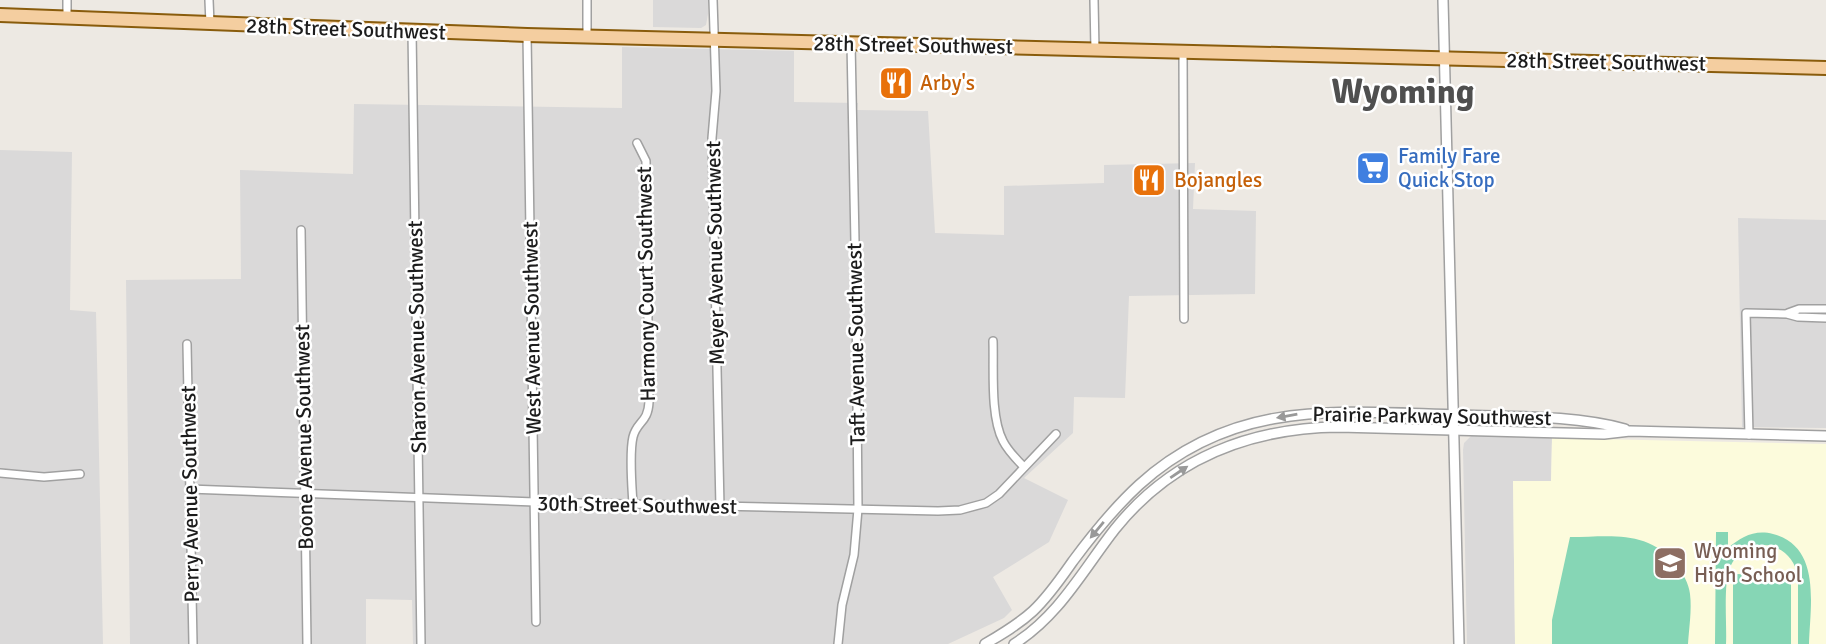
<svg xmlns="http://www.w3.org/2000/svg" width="1826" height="644" viewBox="0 0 1826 644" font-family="Signika,sans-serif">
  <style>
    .residential { fill: #dad9d9 }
    .education { fill: #fcfbdc }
    .pitch { fill: #86d6b5 }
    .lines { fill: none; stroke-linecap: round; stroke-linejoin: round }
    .minor-casing { stroke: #a0a0a0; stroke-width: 10 }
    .tertiary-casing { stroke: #a0a0a0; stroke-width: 12 }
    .primary-casing { stroke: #895c0c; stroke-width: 16 }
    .minor { stroke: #fff; stroke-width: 7 }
    .tertiary { stroke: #fff; stroke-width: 9 }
    .primary { stroke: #f4cea0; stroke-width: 12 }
    .oneway { fill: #999 }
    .labels { text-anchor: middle; stroke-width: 5; stroke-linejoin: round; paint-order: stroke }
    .street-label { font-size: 21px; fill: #1c1c1c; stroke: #fff }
    .food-label { font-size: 21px; fill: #c56008; stroke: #fff; text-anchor: start }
    .shop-label { font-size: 21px; fill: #366cbe; stroke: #fff; text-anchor: start }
    .education-label { font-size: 21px; fill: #785e54; stroke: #fff; text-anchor: start }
    .town-label { font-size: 35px; font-weight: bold; fill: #4f4f4f; stroke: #fff }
  </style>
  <rect width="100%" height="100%" fill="#ede9e3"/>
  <g class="residential">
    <path d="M653,0H708V14L706,25L701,28L653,27Z"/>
    <path d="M622,47L794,51V102L858,103L857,110L928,111L935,233L1004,235V186L1104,183V165L1195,163L1193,209L1256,211L1255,294L1129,296L1125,398L1074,397L1073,433L1024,478L1068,500L1049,542L993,577L1012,610L1004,618L948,644H413L412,600L366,599V644H130L126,280L241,279L240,170L353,174L354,104L622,108Z"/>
    <path d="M0,150L72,152L70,310L96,312L103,644H0Z"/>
    <path d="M1738,218L1826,220V428L1742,427Z"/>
    <path d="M1475,435L1552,438L1551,482H1513L1515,644H1467L1463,450L1464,443L1471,436Z"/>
  </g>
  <path class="education" d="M1552,438L1826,444V644H1515L1513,481H1551Z"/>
  <g class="pitch">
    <path d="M1716,532H1728V548C1741,537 1755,529 1773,534C1822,547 1810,606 1809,644H1798V577C1792,540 1746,533 1730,567C1723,584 1727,624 1726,644H1715Z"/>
    <path d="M1570,537C1611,537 1648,529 1676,565C1683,573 1689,584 1690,594C1692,610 1689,628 1688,644H1552V620Z"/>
    <path d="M1733,574L1791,575V644H1733Z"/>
  </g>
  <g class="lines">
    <g class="minor-casing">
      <g id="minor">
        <path d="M67,0V18"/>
        <path d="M209,0L210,24"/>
        <path d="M587,0V36"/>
        <path d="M713,0L716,91L712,138L720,507"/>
        <path d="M1094,0L1095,50"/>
        <path d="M412,31L421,644"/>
        <path d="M527,35L536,622"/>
        <path d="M1183,51L1184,319"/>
        <path d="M301,230L307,644"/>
        <path d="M1788,313L1799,309H1826"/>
        <path d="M993,341C994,369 990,416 1003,441C1008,451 1016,459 1024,467"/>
        <path d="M187,344L193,644"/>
        <path d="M1749,435L1746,313L1787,314L1798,317L1826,318"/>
        <path d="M0,473L44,477L80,474"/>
        <path d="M189,489L535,502L938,511L960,510L986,503L999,494L1056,434"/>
        <path d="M633,505C632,486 629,454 633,437C637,421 648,423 649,402L646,161L637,143"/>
        <path d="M838,644L842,605L854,555L858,509L856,292L851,43"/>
      </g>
    </g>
    <g class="tertiary-casing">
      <g id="tertiary">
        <path d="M1443,0L1459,644"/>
        <path d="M985,644C1002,634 1019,624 1033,611C1049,596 1061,578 1073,561C1093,534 1114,508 1139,485C1236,397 1341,412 1461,415C1516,417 1572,415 1625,429"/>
        <path d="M1014,644C1059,616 1083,570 1115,529C1172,458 1251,428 1339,427L1604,434L1630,431L1826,436"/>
      </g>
    </g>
    <g class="primary-casing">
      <path id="primary" d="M0,15L527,35L1826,68"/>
    </g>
    <use href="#minor" class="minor"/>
    <use href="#tertiary" class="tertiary"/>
    <use href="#primary" class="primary"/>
  </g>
  <defs><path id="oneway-solid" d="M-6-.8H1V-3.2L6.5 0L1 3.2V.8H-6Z" transform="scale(1.75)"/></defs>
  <g class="oneway">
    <use href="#oneway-solid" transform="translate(1287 416) rotate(170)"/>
    <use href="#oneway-solid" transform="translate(1179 472) rotate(-34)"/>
    <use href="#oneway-solid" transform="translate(1097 530) rotate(130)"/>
  </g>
  <defs>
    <g id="restaurant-square" transform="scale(1.75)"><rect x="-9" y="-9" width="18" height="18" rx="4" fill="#e8710a" stroke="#fff"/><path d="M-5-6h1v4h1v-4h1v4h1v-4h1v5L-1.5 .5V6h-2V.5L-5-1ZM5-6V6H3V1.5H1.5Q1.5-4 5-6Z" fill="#fff"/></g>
    <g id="supermarket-square" transform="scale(1.75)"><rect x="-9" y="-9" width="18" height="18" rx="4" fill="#3f7fe0" stroke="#fff"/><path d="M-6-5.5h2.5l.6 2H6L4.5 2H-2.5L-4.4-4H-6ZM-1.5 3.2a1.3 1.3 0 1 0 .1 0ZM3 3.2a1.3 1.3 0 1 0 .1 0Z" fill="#fff"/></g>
    <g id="school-square" transform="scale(1.75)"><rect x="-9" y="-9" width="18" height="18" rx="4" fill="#8d6e63" stroke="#fff"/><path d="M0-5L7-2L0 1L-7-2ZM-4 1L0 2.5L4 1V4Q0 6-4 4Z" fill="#fff"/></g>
  </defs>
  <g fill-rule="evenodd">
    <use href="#restaurant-square" x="896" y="83"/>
    <use href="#supermarket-square" x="1373" y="168"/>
    <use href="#restaurant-square" x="1149" y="180"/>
    <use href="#school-square" x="1670" y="563"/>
  </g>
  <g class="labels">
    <g class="street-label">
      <text transform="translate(346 29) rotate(2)" y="7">28th Street Southwest</text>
      <text transform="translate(913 45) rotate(1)" y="7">28th Street Southwest</text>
      <text transform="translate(1606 62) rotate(1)" y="7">28th Street Southwest</text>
      <text transform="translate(715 253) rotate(-91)" y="7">Meyer Avenue Southwest</text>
      <text transform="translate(646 284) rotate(-91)" y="7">Harmony Court Southwest</text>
      <text transform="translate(532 328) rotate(-91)" y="7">West Avenue Southwest</text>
      <text transform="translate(417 337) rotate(-91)" y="7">Sharon Avenue Southwest</text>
      <text transform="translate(856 344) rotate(-91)" y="7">Taft Avenue Southwest</text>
      <text transform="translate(1432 416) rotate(1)" y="7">Prairie Parkway Southwest</text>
      <text transform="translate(304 437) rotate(-91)" y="7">Boone Avenue Southwest</text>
      <text transform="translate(190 494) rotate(-91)" y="7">Perry Avenue Southwest</text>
      <text transform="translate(637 505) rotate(1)" y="7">30th Street Southwest</text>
    </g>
    <g class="food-label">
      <text x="920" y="90">Arby's</text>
      <text x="1174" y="187">Bojangles</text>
    </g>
    <g class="shop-label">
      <text x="1398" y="163">Family Fare<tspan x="1398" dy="24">Quick Stop</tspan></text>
    </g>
    <g class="education-label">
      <text x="1694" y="558">Wyoming<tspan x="1694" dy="24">High School</tspan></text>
    </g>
    <g class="town-label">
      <text x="1403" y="103">Wyoming</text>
    </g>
  </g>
</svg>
